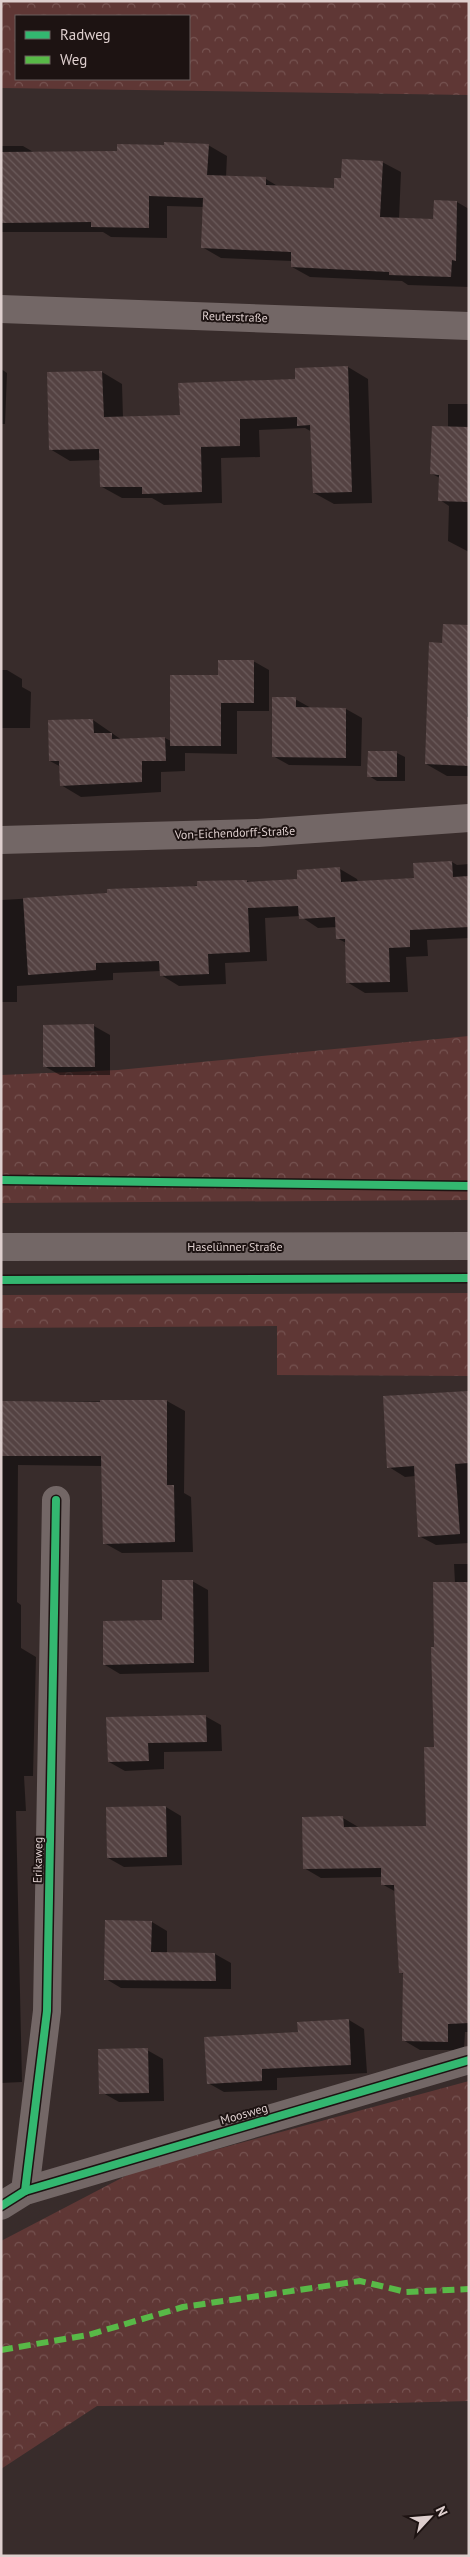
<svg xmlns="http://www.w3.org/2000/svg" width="470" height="2557" viewBox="0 0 470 2557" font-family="'PT Sans',sans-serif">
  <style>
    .forest { fill: url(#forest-crowns); fill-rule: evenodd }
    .shadow { fill: #0007 }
    .building { fill: url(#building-back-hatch) }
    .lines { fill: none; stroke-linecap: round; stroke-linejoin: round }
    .minor { stroke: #736766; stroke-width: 28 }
    .tertiary { stroke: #736766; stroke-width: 28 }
    .quiet { stroke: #58b947; stroke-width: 6; stroke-dasharray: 12 6; stroke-linecap: butt }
    .cycleway-casing { stroke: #1d1312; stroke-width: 11 }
    .cycleway { stroke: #33b770; stroke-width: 8 }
    .labels { text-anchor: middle; stroke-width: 4; stroke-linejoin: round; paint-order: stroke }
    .street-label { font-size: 12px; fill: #decfce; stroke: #1d1312 }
  </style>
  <defs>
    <pattern id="forest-crowns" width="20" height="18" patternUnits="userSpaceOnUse" patternTransform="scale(1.25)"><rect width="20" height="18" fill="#5f3735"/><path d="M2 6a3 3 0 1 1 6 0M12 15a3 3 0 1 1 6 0" fill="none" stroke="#765351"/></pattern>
    <pattern id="building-back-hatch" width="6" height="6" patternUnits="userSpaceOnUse" patternTransform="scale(1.25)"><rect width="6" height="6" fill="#544242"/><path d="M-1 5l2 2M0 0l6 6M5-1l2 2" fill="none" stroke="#6c5c5c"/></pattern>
  </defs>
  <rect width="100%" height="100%" fill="#382c2b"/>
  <g class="forest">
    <path d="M1,1H469V95L1,88ZM16,16H189V79H16Z"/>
    <path d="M469,1036V1200L1,1203V1075L118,1070Z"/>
    <path d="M469,1293V1376L277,1375V1326L1,1328V1295Z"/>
    <path d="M469,2081V2401L315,2405L97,2406L1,2469V2241L133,2172Z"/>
  </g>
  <g class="shadow">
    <path d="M208,145L227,156L226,177L266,179L279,187L335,189L342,180L382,162L401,172L399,219L435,220V202H457L469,209V287L408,285L402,281L310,277L292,267V261L221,258L202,247L204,207L167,206V238L111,237L103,232H1V146H23L35,153L118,152Z"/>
    <path d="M348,367L368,379L372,503L334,504L314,493L312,432L305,428L259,430L260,457L221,458L222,503L164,505L152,498H122L102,487L101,460L70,461L50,449L48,373L102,372L122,384L123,418L181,417L297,380Z"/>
    <path d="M1,369L7,373L5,424H1Z"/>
    <path d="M448,404H469V552L448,541L449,506L440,500V478L432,474L448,428Z"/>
    <path d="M469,626V776H447L426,764L443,644Z"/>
    <path d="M253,661L269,670V711H237V754L185,753V771L161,772V792L81,797L61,785V767L50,761L93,720L122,740L165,738L171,741L219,677Z"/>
    <path d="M1,670H7L22,679V687L31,692L30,728H1Z"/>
    <path d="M295,699L311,708L346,709L362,718L361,766L289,765L273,756Z"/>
    <path d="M369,753H397L405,757V781H377L369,776Z"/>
    <path d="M452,862L457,865L469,864V938L427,940L428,956L406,957L408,992L365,993L347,982L346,943L337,938V927L318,928L300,916L265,918L267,961L225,963L226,984L179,986L161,975V971L113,973V980L17,986V1002H1V900L108,894L247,881L251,883L298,880L340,869L357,879L358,882L416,879Z"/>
    <path d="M44,1026H94L110,1035V1075H60L44,1066Z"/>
    <path d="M468,1392L469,1543L436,1545L419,1536L415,1476L405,1477L389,1467Z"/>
    <path d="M167,1401L185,1411L184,1493L191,1497L193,1552L122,1553L104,1543L102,1466L18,1465L17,1602L21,1605V1648L36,1657L33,1776H24L26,1811H16L22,2082L1,2083V1402Z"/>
    <path d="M454,1564H469V2032H465L464,2050H420L403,2040L405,1975L400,1972L396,1892L382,1884V1877L321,1878L304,1868L303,1818H343L360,1828L427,1827L435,1748V1648L455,1583Z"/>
    <path d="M192,1581L208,1590L209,1672L120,1674L105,1665L164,1621Z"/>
    <path d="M205,1716L221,1725L222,1751L164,1752V1769L125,1771L109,1762L108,1718Z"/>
    <path d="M166,1807L181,1816L182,1865L124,1867L108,1858Z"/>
    <path d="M152,1922L167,1931V1954H215L231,1963V1989L121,1988L106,1979Z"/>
    <path d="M349,2020L364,2029L367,2073L277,2078V2090L224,2092L208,2083L299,2034Z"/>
    <path d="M147,2050L163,2059L164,2101L119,2102L103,2093Z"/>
  </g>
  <g class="building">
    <path d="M164,142L209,144L207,175L266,177V185L334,188V178H341L342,159L383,161L380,217L433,219L434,200L457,201L456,261L452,260L451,277L389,275V272L291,267V252L201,248L203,198L149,196V228L91,227V222L1,223V152L117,151V144L164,145Z"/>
    <path d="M348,366L352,492L313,493L310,425L297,426V417L240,419V446L201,447L202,492L142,494V487H100L99,449L49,450L47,372L102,371L104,417L180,415L178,383L295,379V368Z"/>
    <path d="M432,426L469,427L468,502L438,501L439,475L430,474Z"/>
    <path d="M443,624L469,625L467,717H469V766L425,764L429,642L442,643Z"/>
    <path d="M218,660H254V703H221V746H170V675H218Z"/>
    <path d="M272,697H296V707L346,708V758L272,757Z"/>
    <path d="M93,719L94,733H112V739L165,737L166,761H142V782L60,786L59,761H49L48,720Z"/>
    <path d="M368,751H397V777H367Z"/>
    <path d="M452,861L453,877L469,876V927L410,930V947L389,948L390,982L346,983L345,939H336L335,917L299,919L298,906L248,908L250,952L208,954L209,974L160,976L159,961L96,963V970L28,975L23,898L107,893V889L197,886V881L247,880V882L297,879V870L340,867L341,882L414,878L413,863Z"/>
    <path d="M94,1024L95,1067H43V1025Z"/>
    <path d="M468,1391L469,1463L455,1464L460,1534L418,1537L414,1466L387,1468L383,1396Z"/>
    <path d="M100,1400H167V1485H174L175,1542L103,1544L101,1456H1V1401L100,1402Z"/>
    <path d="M162,1580H193L194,1663L103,1665V1621L162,1620Z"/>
    <path d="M433,1582H469V2023L448,2024V2042L402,2041L403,1973H399L394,1885H381V1868L303,1869L302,1817L343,1816L344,1827L426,1826L424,1747H434L431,1647H434Z"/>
    <path d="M206,1715L207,1742L148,1743L149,1761L108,1762L106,1717Z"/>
    <path d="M166,1806L167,1857L107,1858L106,1807Z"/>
    <path d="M105,1920L152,1921L151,1952L215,1953L216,1981L104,1980Z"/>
    <path d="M349,2019L351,2065L262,2069V2081L207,2084L204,2037L298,2032L297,2022Z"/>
    <path d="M148,2048L149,2093L99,2094L98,2049Z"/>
  </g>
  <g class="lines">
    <g class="minor">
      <path d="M1,309L469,326"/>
      <path d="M1,840L258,833L469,818"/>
      <path d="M25,2191L47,2011L56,1500"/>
      <path d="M1,2206L25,2191L469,2060"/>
    </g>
    <path class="tertiary" d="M1,1247L469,1246"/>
    <path class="quiet" d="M1,2350L88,2335L183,2307L360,2281L406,2292L469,2289"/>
    <g class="cycleway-casing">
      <g id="cycleway">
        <path d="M1,1180L469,1186"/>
        <path d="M1,1280L469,1278"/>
        <path d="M25,2191L47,2011L56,1500"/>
        <path d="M1,2206L25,2191L469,2060"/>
      </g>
    </g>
    <use href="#cycleway" class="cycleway"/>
  </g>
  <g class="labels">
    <g class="street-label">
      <text transform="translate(235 317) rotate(2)" y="4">Reuterstraße</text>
      <text transform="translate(235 833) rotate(-2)" y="4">Von-Eichendorff-Straße</text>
      <text x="235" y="1251">Haselünner Straße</text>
      <text transform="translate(38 1860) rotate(-89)" y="4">Erikaweg</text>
      <text transform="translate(244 2114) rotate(-16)" y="4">Moosweg</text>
    </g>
  </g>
  <rect width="470" height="2557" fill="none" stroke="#decfce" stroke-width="5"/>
  <rect x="15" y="15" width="175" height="65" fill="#1d1312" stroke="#6a5e5d"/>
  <rect x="25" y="31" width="25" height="8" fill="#33b770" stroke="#6a5e5d"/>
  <text x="60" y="40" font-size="15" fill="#decfce">Radweg</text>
  <rect x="25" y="56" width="25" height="8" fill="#58b947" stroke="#6a5e5d"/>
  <text x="60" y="65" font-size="15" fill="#decfce">Weg</text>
  <g transform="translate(430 2517) rotate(64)" stroke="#1d1312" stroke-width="4" paint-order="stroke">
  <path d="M0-4L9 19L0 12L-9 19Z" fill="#decfce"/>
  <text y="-8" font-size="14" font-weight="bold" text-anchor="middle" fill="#decfce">N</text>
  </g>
</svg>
